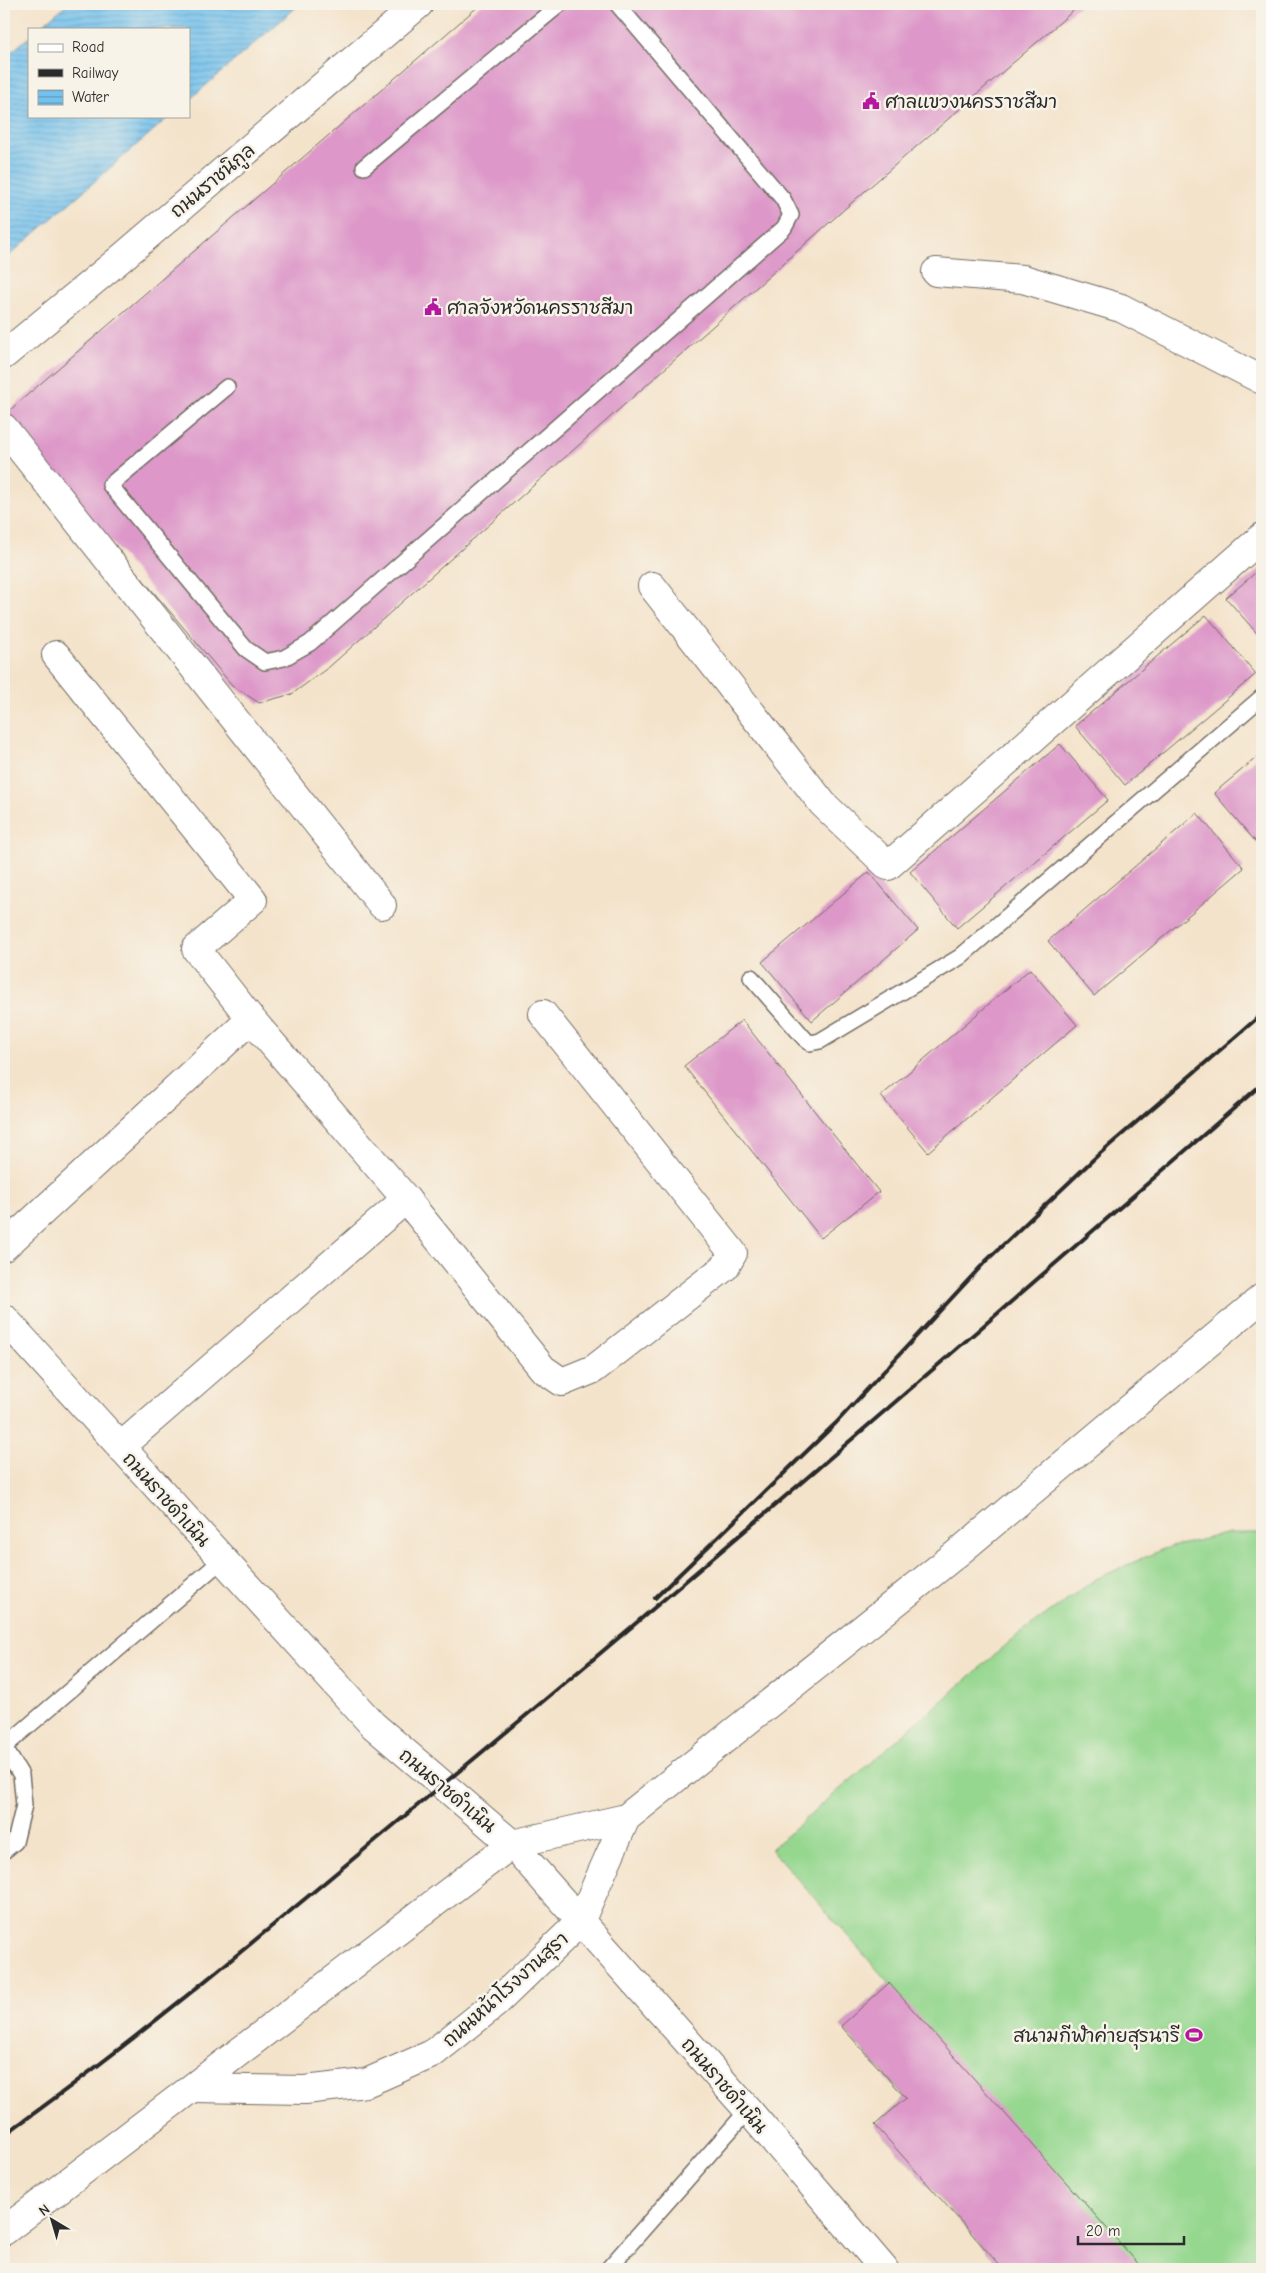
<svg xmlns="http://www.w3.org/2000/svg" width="1266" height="2273" viewBox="0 0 1266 2273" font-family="'Comic Neue','Playpen Sans Thai',sans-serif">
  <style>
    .pitch { fill: #95d78f; stroke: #60815d }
    .water { fill: url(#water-rules); stroke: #4f768c }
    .building { fill: #dd98c9 }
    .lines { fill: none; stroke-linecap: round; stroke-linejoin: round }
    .lane-casing { stroke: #716b63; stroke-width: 18 }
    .street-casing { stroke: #716b63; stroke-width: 30 }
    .secondary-casing { stroke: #716b63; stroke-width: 30 }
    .lane { stroke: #fff; stroke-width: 15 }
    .street { stroke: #fff; stroke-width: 28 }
    .secondary { stroke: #fff; stroke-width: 28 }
    .rail { stroke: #2b2b2b; stroke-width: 4 }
    .labels { text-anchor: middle; stroke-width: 5; stroke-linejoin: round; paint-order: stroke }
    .poi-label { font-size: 19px; fill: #2b2b2b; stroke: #f7f3e8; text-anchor: start }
    .street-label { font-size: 19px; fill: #2b2b2b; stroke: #f7f3e8 }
  </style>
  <defs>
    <pattern id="water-rules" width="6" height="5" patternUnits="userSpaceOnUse" patternTransform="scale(1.25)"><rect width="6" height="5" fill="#73c1ed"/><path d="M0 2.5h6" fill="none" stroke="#5f9dc0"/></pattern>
  </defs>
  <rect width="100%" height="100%" fill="#f7f3e8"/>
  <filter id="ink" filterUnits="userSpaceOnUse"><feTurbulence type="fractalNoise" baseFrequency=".02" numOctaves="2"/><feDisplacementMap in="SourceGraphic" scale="10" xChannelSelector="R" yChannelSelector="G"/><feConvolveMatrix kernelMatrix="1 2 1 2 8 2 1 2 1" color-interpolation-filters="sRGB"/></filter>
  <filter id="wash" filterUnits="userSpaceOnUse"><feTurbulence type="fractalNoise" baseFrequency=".0096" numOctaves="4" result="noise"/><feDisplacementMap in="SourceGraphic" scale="20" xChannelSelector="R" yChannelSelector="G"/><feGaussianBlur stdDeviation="1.12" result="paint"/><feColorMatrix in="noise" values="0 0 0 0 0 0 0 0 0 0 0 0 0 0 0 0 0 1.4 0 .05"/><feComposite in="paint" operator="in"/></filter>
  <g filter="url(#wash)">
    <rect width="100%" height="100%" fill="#f4e3cb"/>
    <path class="pitch" d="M1229,1533H1262V2269H1003L875,2125L905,2098L841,2026L889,1983L771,1849L1020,1633L1096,1579L1163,1549Z"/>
    <g class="water">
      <path d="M67,4H300L189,100V29H38Z"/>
      <path d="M29,37V116H170L4,260V58Z"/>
    </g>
    <g id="blocks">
      <g class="building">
        <path d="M481,4H1081L857,198L329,667L292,694L259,703L232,685L4,415Z"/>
        <path d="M1262,567V639L1226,598Z"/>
        <path d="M1206,615L1256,674L1125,785L1075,726Z"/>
        <path d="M1060,744L1108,800L957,928L910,872Z"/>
        <path d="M1262,753V847L1261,848L1214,793Z"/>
        <path d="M1197,813L1244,868L1094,996L1048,941Z"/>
        <path d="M869,872L918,930L812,1021L762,962Z"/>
        <path d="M1030,969L1077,1025L928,1152L881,1096Z"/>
        <path d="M742,1020L879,1192L821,1238L684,1066Z"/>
        <path d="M889,1983L1143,2269H1003L875,2125L906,2098L841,2026Z"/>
      </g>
    </g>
  </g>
  <g filter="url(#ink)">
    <use href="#blocks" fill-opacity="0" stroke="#716b63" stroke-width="1"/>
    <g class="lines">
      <g class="lane-casing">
        <g id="lane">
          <path d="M364,167L560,4"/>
          <path d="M227,387L110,485L246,649L265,662L284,658L310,643L784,228L791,215L783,199L617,4"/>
          <path d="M751,977L805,1039L810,1043L820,1041L960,957L1262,697"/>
          <path d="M4,1747L222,1560"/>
          <path d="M4,1747L21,1775L24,1805L15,1842L4,1851"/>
          <path d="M608,2269L748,2110"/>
        </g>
      </g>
      <g class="street-casing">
        <g id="street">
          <path d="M936,272L1023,279L1121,308L1262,380"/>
          <path d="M4,428L382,905"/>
          <path d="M652,586L823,804L888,866L1262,537"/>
          <path d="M56,655L253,900L196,949L251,1019"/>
          <path d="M4,1247L251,1019L406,1199L543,1369L562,1382L594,1369L725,1267L733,1253L543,1014"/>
          <path d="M120,1447L406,1199"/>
          <path d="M194,2088L305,2090L366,2083L432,2054L496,2003L580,1922"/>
          <path d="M4,2231L512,1844"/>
        </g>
      </g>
      <g class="secondary-casing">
        <g id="secondary">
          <path d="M4,355L119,260L419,4"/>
          <path d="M4,1318L373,1725L512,1844L748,2110L884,2269"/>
          <path d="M512,1844L626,1818"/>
          <path d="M580,1922L626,1818L960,1551L1262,1298"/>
        </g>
      </g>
      <use href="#lane" class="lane"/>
      <use href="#street" class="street"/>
      <use href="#secondary" class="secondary"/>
      <g class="rail">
        <path d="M655,1598L836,1423L986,1261L1097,1156L1262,1014"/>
        <path d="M4,2135C154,2028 293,1908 435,1791C715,1560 988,1322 1262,1084"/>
      </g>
    </g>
  </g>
  <defs>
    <g id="civic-bare" transform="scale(1.35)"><path d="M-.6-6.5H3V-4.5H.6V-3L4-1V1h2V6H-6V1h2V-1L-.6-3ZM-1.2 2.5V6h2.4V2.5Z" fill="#b5179e" stroke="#f7f3e8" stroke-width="2.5" paint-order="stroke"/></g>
    <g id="stadium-bare" transform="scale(1.35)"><path d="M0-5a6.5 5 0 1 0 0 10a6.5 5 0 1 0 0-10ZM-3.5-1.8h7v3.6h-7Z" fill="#b5179e" stroke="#f7f3e8" stroke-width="2.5" paint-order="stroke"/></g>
  </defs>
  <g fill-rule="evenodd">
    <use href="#civic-bare" x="871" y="101"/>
    <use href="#civic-bare" x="433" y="307"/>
    <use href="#stadium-bare" x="1194" y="2035"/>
  </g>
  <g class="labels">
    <g class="poi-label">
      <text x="885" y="108">ศาลแขวงนครราชสีมา</text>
      <text x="447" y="314">ศาลจังหวัดนครราชสีมา</text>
      <text x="1180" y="2042" text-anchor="end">สนามกีฬาค่ายสุรนารี</text>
    </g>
    <g class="street-label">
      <text transform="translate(212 180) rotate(-40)" y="7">ถนนราชนิกูล</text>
      <text transform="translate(167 1499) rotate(48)" y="7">ถนนราชดำเนิน</text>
      <text transform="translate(448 1790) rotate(40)" y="7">ถนนราชดำเนิน</text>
      <text transform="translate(505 1989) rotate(-42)" y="7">ถนนหน้าโรงงานสุรา</text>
      <text transform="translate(725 2085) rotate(49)" y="7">ถนนราชดำเนิน</text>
    </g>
  </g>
  <rect width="1266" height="2273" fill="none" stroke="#f7f3e8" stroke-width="20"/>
  <rect x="28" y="28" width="162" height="90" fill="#f7f3e8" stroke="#a5a39c"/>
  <rect x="38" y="44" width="25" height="8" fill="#ffffff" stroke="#a5a39c"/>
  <text x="72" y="52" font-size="15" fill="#2b2b2b">Road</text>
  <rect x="38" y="69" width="25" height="8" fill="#2b2b2b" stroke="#a5a39c"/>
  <text x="72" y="78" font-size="15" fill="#2b2b2b">Railway</text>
  <rect x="38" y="90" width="25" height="15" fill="url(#water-rules)" stroke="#a5a39c"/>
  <text x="72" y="102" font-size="15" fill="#2b2b2b">Water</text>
  <g transform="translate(52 2220) rotate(322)" stroke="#f7f3e8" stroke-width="4" paint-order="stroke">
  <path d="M0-4L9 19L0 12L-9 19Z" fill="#2b2b2b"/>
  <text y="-8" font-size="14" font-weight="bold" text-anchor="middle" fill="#2b2b2b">N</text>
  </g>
  <path d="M1078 2236v8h106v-8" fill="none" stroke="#2b2b2b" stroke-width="2.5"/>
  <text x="1086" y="2236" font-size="15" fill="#2b2b2b" stroke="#f7f3e8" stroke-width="4" paint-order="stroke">20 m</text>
</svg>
